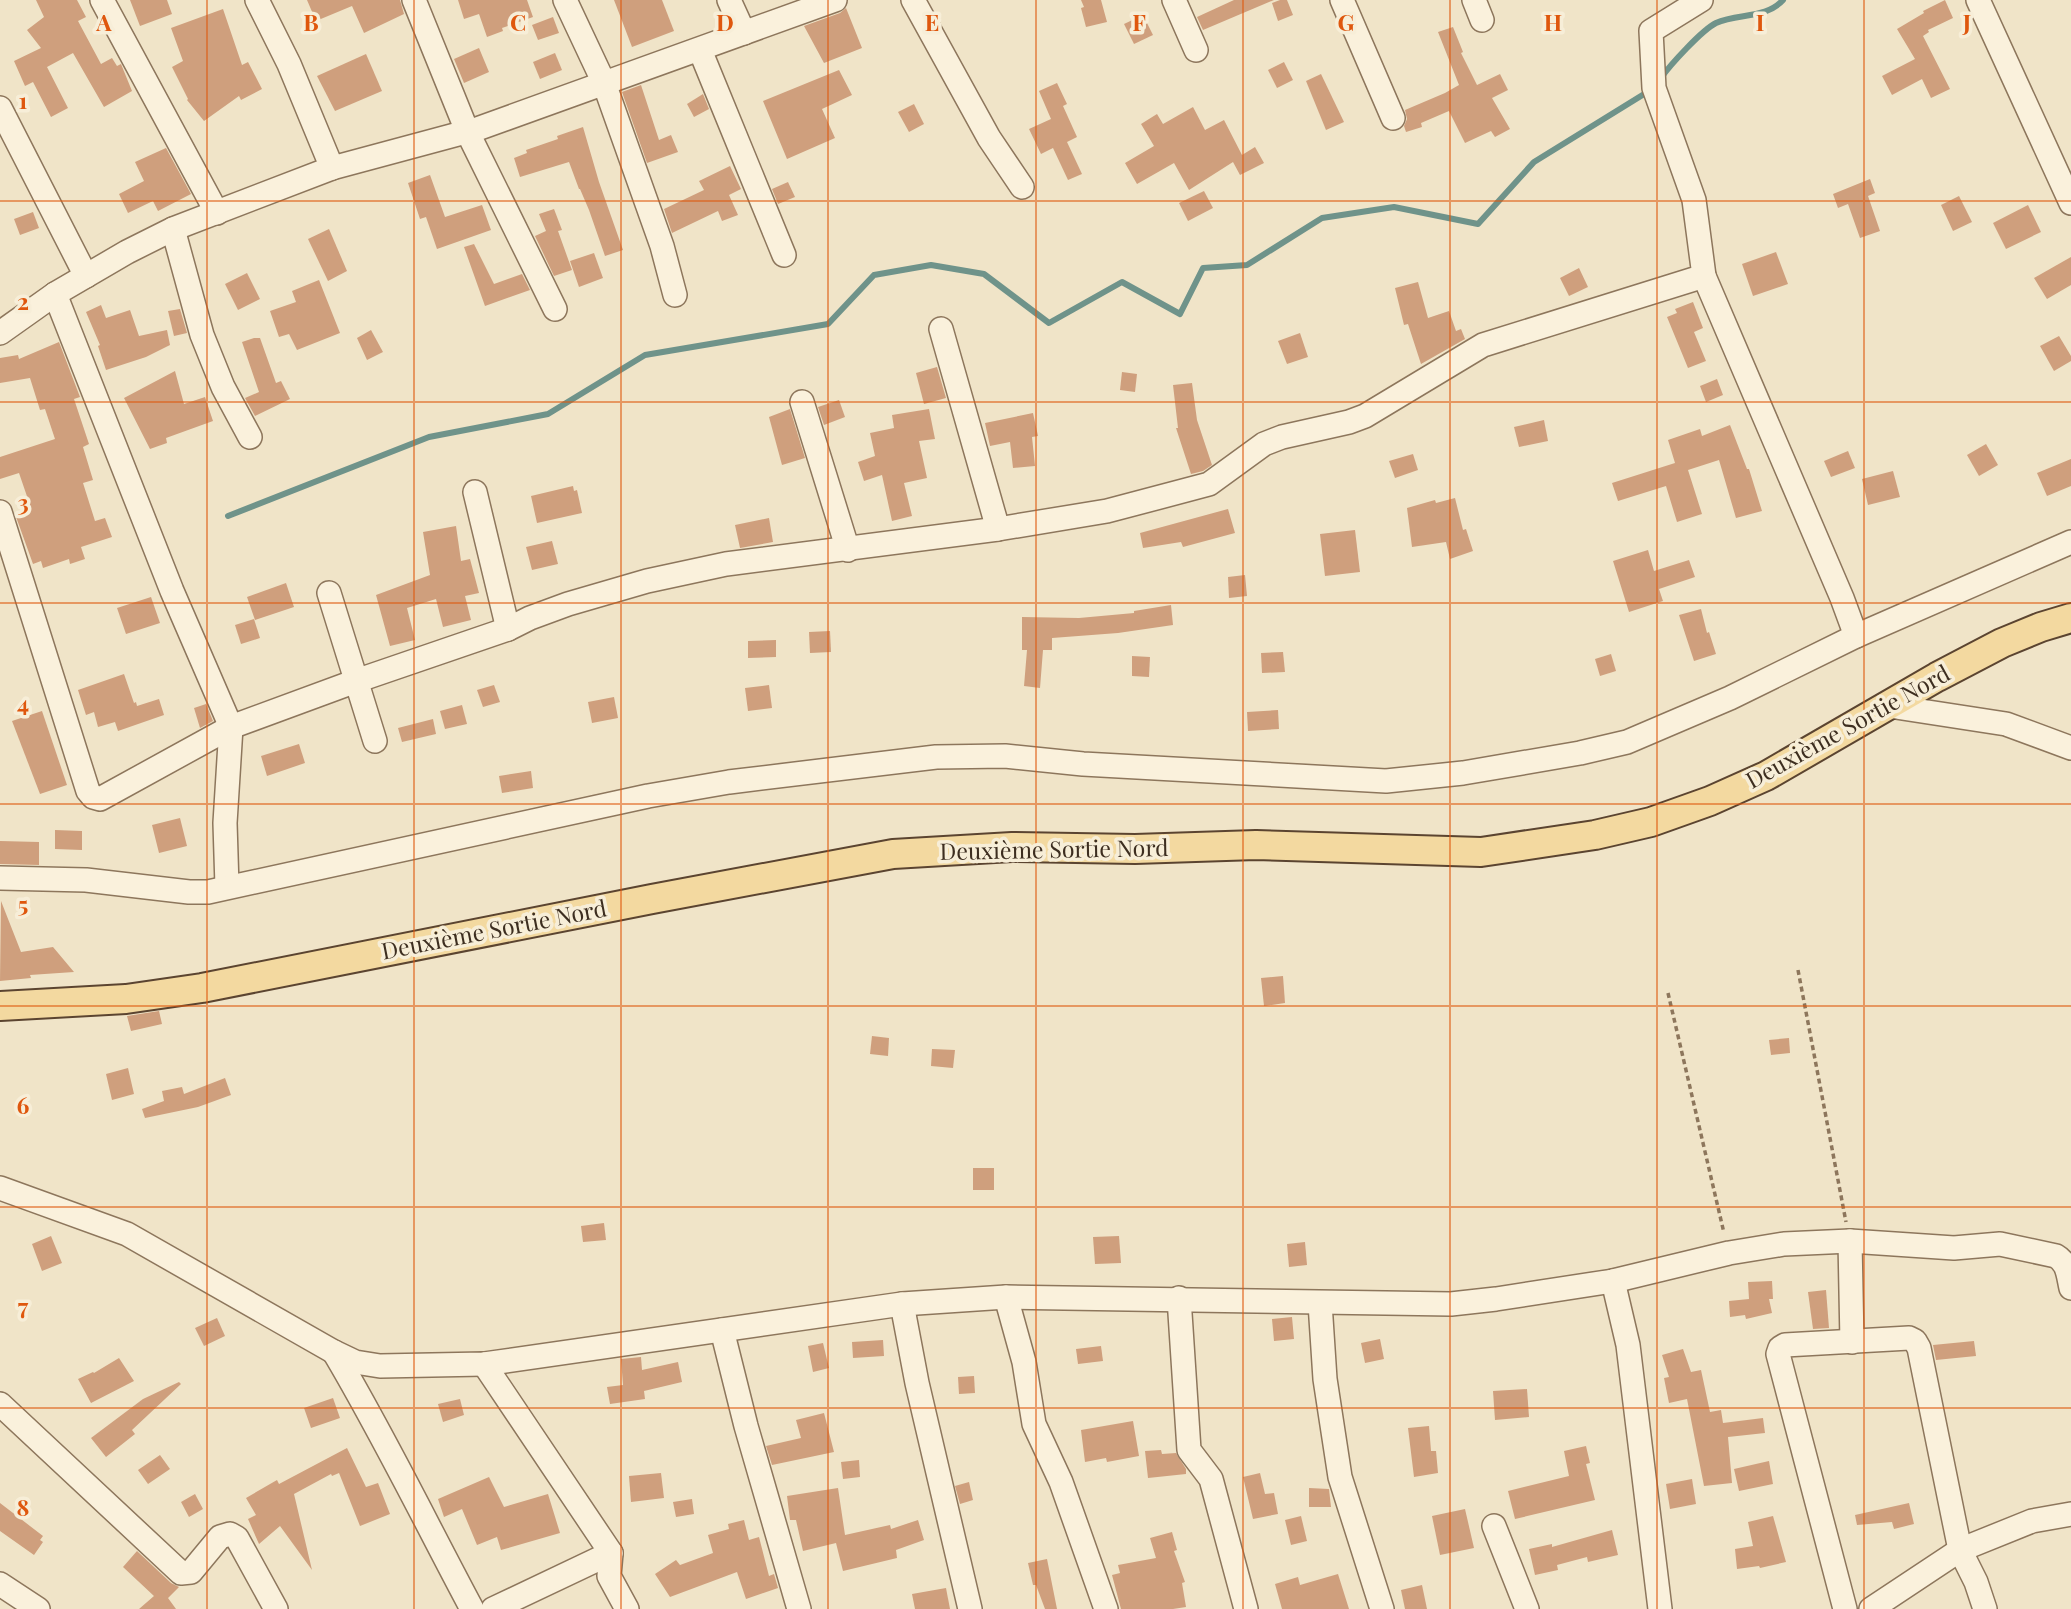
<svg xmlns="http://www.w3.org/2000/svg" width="2071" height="1609" viewBox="0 0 2071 1609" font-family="'Playfair Display',serif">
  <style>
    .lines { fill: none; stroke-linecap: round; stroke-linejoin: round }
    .stream { stroke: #6f938a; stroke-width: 6 }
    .building { fill: #cf9f7d }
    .minor-casing { stroke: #8d765c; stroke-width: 26 }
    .major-casing { stroke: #5b4430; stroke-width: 32 }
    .path { stroke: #8d765c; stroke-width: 3.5; stroke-dasharray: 5 3.5; stroke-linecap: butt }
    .minor { stroke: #faf1dc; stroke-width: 23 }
    .major { stroke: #f3d9a0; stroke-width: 28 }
    .grid { fill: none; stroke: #df570d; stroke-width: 2; stroke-opacity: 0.55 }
    .labels { text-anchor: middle; stroke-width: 7; stroke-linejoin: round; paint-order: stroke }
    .street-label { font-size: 23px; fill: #3d2e20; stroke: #f7eed8 }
    .grid-label { font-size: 23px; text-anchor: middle; font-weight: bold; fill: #df570d; stroke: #f7eed8; stroke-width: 7; stroke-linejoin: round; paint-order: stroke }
  </style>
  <rect width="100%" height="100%" fill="#f0e4c8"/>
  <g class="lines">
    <g class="stream">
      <path d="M1661,78C1670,65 1702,30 1716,23C1738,13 1766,19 1783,0"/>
      <path d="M228,516L429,437L548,414L645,355L828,324L874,275L931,265L984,274L1049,323L1122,282L1180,314L1203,268L1247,265L1322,218L1394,207L1478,224L1534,162L1649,91"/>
    </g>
  </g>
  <g class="building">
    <path d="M36,0H77L86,17L78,21L101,64L112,58L117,66L121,64L132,91L104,107L73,53L47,67L68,108L51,117L33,82L25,86L14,61L41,48L27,30L44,17Z"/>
    <path d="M130,0H167L172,14L140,26Z"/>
    <path d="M307,0H400L404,14L364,33L352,6L316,21Z"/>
    <path d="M458,0H527L533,17L502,28L503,31L487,37L479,14L464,19Z"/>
    <path d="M614,0H662L674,31L632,47Z"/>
    <path d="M1081,0H1101L1107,22L1086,27L1081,8L1084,7Z"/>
    <path d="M1234,0H1274L1203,30L1197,17Z"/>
    <path d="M1280,0H1287L1293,15L1278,21L1272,3Z"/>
    <path d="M1945,0L1953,18L1928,30L1929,32L1923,36L1950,89L1931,98L1922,79L1892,95L1882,76L1915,59L1897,29L1924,13L1923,11Z"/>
    <path d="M846,8L862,48L824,63L804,26L840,13Z"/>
    <path d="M223,9L242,65L248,62L262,89L241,100L239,96L204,121L187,100L188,99L172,67L183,61L171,28Z"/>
    <path d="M1143,15L1153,35L1134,44L1124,24Z"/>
    <path d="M553,17L559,33L538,40L532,25Z"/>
    <path d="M1453,27L1463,52L1461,53L1477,85L1500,74L1508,90L1492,98L1510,129L1495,137L1491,131L1465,143L1449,111L1421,123L1422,127L1406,132L1404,126L1407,119L1405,110L1445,93L1459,85L1438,32Z"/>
    <path d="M479,48L489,72L464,83L454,59Z"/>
    <path d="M555,53L562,70L540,79L533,62Z"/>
    <path d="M366,54L382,91L335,111L317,76Z"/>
    <path d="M1284,62L1293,80L1277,88L1268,70Z"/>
    <path d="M839,70L852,95L822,109L835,138L787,159L763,101Z"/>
    <path d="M1321,74L1344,122L1326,130L1306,81Z"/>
    <path d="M1057,83L1067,104L1063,106L1077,137L1067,142L1082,174L1068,180L1053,148L1041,154L1029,129L1051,119L1039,91Z"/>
    <path d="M641,85L659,140L671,135L678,152L647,163L622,92Z"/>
    <path d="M703,94L709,109L694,117L687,104Z"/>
    <path d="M914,104L924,124L909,132L898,112Z"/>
    <path d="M1193,107L1205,130L1224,120L1242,155L1255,147L1264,163L1240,175L1233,162L1189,190L1174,163L1137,184L1125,163L1154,146L1141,124L1157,114L1163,124Z"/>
    <path d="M583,127L599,182L623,250L605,256L589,210L580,189H579L569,162L520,177L514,158L527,153L526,150L558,139L557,136Z"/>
    <path d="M166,148L191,194L158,211L153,201L128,213L119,194L144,181L135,162Z"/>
    <path d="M730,166L741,189L729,195L738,215L722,221L718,211L672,233L664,209L704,190L699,181Z"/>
    <path d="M430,175L445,217L482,205L491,230L437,249L426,217L420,219L408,183Z"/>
    <path d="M1870,179L1875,193L1868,196L1880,231L1860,238L1848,204L1838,208L1833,194Z"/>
    <path d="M788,182L795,197L778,204L772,189Z"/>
    <path d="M1204,191L1213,208L1188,221L1179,203Z"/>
    <path d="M1959,196L1972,222L1953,231L1941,205Z"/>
    <path d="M2028,205L2041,232L2006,249L1993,223Z"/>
    <path d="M554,209L562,230L558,231L572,270L554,276L535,236L546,231L539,214Z"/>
    <path d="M33,212L39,228L20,235L14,219Z"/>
    <path d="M329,229L347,271L328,281L308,239Z"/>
    <path d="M474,244L494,284L522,274L530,290L485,306L464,247Z"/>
    <path d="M1776,252L1788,284L1753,296L1742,264Z"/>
    <path d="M594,253L603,278L579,287L570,261Z"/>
    <path d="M2071,257V285L2047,299L2034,278Z"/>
    <path d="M1579,268L1588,287L1569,296L1560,278Z"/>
    <path d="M247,273L260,299L238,310L225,284Z"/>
    <path d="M319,280L340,333L297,350L289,334L279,337L270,311L296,302L292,291Z"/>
    <path d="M1418,282L1428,318L1449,311L1456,331L1461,329L1465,339L1421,364L1408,324L1404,325L1395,288Z"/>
    <path d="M1693,302L1703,328L1694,332L1706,361L1688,368L1667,317L1677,313L1675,309Z"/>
    <path d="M101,305L106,318L130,310L139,336L167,330L170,345L146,357L106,370L98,346L100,345L86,312Z"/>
    <path d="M180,309L187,333L174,336L168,311Z"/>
    <path d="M371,330L383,352L367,360L357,338Z"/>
    <path d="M1300,333L1308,357L1287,364L1278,341Z"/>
    <path d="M2059,336L2071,356V361L2054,371L2040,346Z"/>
    <path d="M254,338H260L276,383L281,381L290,399L255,416L245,398L259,392L242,342Z"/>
    <path d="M59,342L80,397L74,399L89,444L83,447L93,480L83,483L95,521L105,518L112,537L81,547L85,559L70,564L69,559L43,568L41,561L33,564L15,514L31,508L19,473L0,479V457L55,439L45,409L40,410L30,378L0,383V358L18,355L19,359Z"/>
    <path d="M937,367L946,398L924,404L916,373Z"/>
    <path d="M175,371L184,404L205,397L213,421L166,438L167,443L150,449L124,398Z"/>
    <path d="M1122,372L1137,374L1135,392L1120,390Z"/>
    <path d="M1717,379L1723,395L1706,402L1700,386Z"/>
    <path d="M1192,383L1197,420L1212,465L1203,471L1191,474L1176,428H1178L1173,385Z"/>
    <path d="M839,400L845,417L824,425L818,407Z"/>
    <path d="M790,409L805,458L782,465L769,417Z"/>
    <path d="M929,409L935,439L919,441L927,478L904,483L912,516L892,521L882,475L864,481L858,462L875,456L870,433L894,428L892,415Z"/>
    <path d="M1033,413L1038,436L1032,437L1035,466L1013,468L1010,442L990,446L985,423Z"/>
    <path d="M1544,420L1548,441L1519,447L1514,427Z"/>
    <path d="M1730,425L1747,469H1749L1762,511L1736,518L1719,460L1688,470L1702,514L1677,522L1666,486L1618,501L1612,483L1675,463L1668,440L1700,429L1702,436Z"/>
    <path d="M1986,444L1998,465L1979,476L1967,455Z"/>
    <path d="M1848,451L1855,468L1831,477L1824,461Z"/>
    <path d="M1413,454L1418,470L1395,478L1389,461Z"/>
    <path d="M2071,459V486L2047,496L2037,473Z"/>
    <path d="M1893,471L1900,497L1868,505L1862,479Z"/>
    <path d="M573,486L574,491L577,490L582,513L537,523L531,496Z"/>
    <path d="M1455,498L1463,530L1466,529L1473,551L1450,559L1446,542L1412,547L1407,508L1435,500L1436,503Z"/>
    <path d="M1228,509L1235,533L1183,547L1181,542L1143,548L1140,533Z"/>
    <path d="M769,518L773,542L740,548L735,525Z"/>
    <path d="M456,526L461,561L470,559L479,593L465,596L471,620L443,627L436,599L407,608L415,640L390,646L376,595L430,575L423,532Z"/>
    <path d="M1355,530L1360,572L1325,576L1320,534Z"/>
    <path d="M552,541L558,564L532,570L526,547Z"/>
    <path d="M1648,550L1654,571L1689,560L1695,577L1659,589L1663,601L1629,612L1613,561Z"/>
    <path d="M1245,575L1247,596L1229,598L1228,577Z"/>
    <path d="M286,583L294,607L255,620L247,597Z"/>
    <path d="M151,597L160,623L126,634L117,608Z"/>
    <path d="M1171,605L1173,625L1118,633L1052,638V650H1043L1040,688L1024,686L1027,650H1022V617L1079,618L1134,613V611Z"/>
    <path d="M1701,609L1707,633L1709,632L1716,654L1694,661L1679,615Z"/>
    <path d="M254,619L260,638L241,644L235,625Z"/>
    <path d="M830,631L831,652L810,653L809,632Z"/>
    <path d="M776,640V657L748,658V641Z"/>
    <path d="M1283,652L1285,672L1262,673L1261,653Z"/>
    <path d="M1611,654L1616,671L1600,676L1595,659Z"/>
    <path d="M1132,656L1150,657L1149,677L1132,676Z"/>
    <path d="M124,674L134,703L136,702L137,706L159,699L164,715L118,731L115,722L98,727L94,712L86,715L78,690Z"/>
    <path d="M494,685L500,702L483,707L477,690Z"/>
    <path d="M769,685L772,708L748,711L745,688Z"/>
    <path d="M614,697L618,718L592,723L588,702Z"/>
    <path d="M206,704L213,721L200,728L194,708Z"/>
    <path d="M462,705L467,724L445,729L440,711Z"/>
    <path d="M1278,710L1279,729L1248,731L1247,712Z"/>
    <path d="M42,711L67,785L40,794L12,721Z"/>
    <path d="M433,719L436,734L402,742L398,728Z"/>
    <path d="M299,744L305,763L267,776L261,756Z"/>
    <path d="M531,771L533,788L502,793L499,776Z"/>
    <path d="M180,818L187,846L159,853L152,825Z"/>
    <path d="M55,830L82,831V850L55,849Z"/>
    <path d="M0,841L39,842V865L0,864Z"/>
    <path d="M1,901L21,952L53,947L74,972L30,975L31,978L0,981Z"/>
    <path d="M1283,976L1285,1003L1264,1006L1261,978Z"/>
    <path d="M159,1011L162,1024L131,1031L127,1016Z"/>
    <path d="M872,1036L889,1038L888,1056L870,1054Z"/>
    <path d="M1789,1038L1790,1053L1771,1055L1769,1040Z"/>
    <path d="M932,1049L955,1050L953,1068L931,1066Z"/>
    <path d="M128,1068L134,1094L112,1100L106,1074Z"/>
    <path d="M225,1078L231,1095L198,1107L145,1118L142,1109L164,1101L162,1091L182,1087L184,1094Z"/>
    <rect x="973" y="1168" width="21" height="22"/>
    <path d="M604,1223L606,1240L583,1242L581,1226Z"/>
    <path d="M51,1236L62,1263L42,1271L32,1244Z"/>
    <path d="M1119,1236L1121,1263L1095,1264L1093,1237Z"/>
    <path d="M1305,1242L1307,1265L1289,1267L1287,1244Z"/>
    <path d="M1772,1281L1773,1299H1769L1772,1313L1746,1319L1745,1315L1730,1317L1729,1301L1749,1299L1748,1282Z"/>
    <path d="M1826,1290L1829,1328L1813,1329L1808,1292Z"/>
    <path d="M1292,1317L1294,1339L1274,1341L1272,1319Z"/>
    <path d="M217,1318L225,1336L204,1346L195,1328Z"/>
    <path d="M1380,1339L1384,1359L1365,1363L1361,1343Z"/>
    <path d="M883,1340L884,1356L853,1358L852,1342Z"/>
    <path d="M1974,1341L1976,1356L1936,1360L1933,1345Z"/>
    <path d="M823,1343L829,1368L813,1372L808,1346Z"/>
    <path d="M1101,1346L1103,1361L1078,1364L1076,1349Z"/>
    <path d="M1683,1349L1691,1372L1701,1370L1710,1412L1721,1410L1723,1423L1763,1418L1765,1433L1728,1437L1732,1483L1704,1486L1687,1399L1669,1403L1664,1378L1669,1377L1662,1355Z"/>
    <path d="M641,1357L642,1370L678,1362L682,1382L644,1391L645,1399L610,1404L607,1387L623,1385L621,1359Z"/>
    <path d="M119,1358L134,1381L91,1403L78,1379L93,1372L94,1373Z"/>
    <path d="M974,1376L975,1393L959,1394L958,1377Z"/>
    <path d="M179,1382L181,1384L132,1430L135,1434L106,1457L91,1438L143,1399Z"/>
    <path d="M1527,1389L1529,1417L1495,1420L1493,1391Z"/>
    <path d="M333,1398L340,1418L311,1428L304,1408Z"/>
    <path d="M460,1399L464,1415L443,1422L438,1404Z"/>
    <path d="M824,1413L834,1452L772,1465L766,1446L801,1438L796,1420Z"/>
    <path d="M1133,1421L1139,1456L1107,1462L1106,1458L1085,1462L1081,1430Z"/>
    <path d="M1429,1426L1431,1451H1436L1438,1473L1414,1477L1408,1428Z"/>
    <path d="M1586,1446L1590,1463L1586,1464L1595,1500L1515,1519L1508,1491L1569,1476L1564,1451Z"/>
    <path d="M347,1448L366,1487L378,1483L390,1514L360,1526L339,1473L332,1476L331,1474L294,1494L312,1570L280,1526L259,1544L248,1519L256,1515L246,1498L277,1480L279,1484Z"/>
    <path d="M1161,1450L1162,1454L1176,1453L1186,1469V1474L1148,1478L1145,1451Z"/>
    <path d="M160,1455L170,1469L148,1484L138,1470Z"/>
    <path d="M859,1460L860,1477L843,1479L841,1462Z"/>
    <path d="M1769,1461L1773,1484L1739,1491L1734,1469Z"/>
    <path d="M661,1473L664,1498L631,1502L629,1476Z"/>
    <path d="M1260,1473L1265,1494L1274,1493L1278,1514L1253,1519L1243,1477Z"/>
    <path d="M489,1477L504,1507L548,1494L560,1533L501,1550L497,1537L477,1545L462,1509L444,1517L438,1499Z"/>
    <path d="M1692,1479L1696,1504L1670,1509L1666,1484Z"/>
    <path d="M969,1482L973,1500L960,1504L955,1486Z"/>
    <path d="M838,1488L845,1535L890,1525L891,1529L918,1520L924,1540L896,1550L897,1558L843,1571L836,1543L803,1551L796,1520H790L787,1496Z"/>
    <path d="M1309,1488L1329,1489L1331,1507H1309Z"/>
    <path d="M195,1494L203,1509L189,1517L181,1502Z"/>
    <path d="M692,1499L694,1514L676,1517L673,1502Z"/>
    <path d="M0,1503L43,1536L40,1540L43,1542L34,1555L0,1531Z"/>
    <path d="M1909,1503L1914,1524L1894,1529L1892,1522L1857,1525L1855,1515Z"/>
    <path d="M1465,1509L1474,1548L1440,1555L1432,1516Z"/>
    <path d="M1301,1516L1307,1541L1291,1545L1285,1520Z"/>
    <path d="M1773,1516L1786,1562L1760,1568L1759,1566L1737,1569L1735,1549L1753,1546L1748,1522Z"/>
    <path d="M744,1520L749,1540L759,1537L769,1576L774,1574L778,1588L746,1599L737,1572L670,1597L655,1574L676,1560L680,1565L713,1553L708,1535L729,1529L728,1524Z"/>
    <path d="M1612,1530L1618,1555L1588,1562L1587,1557L1557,1565L1558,1570L1535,1575L1529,1549L1552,1544V1547Z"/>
    <path d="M1172,1532L1177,1550L1174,1551L1185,1582L1182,1583L1186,1607L1173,1609H1121L1112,1575L1120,1573L1118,1565L1156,1558L1150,1538Z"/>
    <path d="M137,1551L171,1583L179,1587L168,1598L176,1609H139L154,1596L123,1567Z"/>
    <path d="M1047,1559L1057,1609H1045L1036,1585H1033L1028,1563Z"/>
    <path d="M1338,1574L1349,1609H1282L1275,1584L1298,1577L1300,1585Z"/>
    <path d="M1422,1585L1427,1609H1405L1401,1590Z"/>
    <path d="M946,1588L950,1609H915L912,1594Z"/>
  </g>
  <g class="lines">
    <g class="minor-casing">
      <g id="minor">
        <path d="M102,0L217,213"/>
        <path d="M257,0L289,64L332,168"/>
        <path d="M414,0L467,131L555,309"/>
        <path d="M565,0L604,83L662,246L675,295"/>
        <path d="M729,0L744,33"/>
        <path d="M913,0L989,138L1022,187"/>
        <path d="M1174,0L1196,50"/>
        <path d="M1342,0L1393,118"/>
        <path d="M1474,0L1482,20"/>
        <path d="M1978,0L2071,203"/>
        <path d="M700,50L784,255"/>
        <path d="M0,108L86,276"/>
        <path d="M173,229L202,335L223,387L250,437"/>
        <path d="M1704,276L1842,598L1856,636"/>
        <path d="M55,294L172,591L231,727L225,823L227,887"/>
        <path d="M941,329L998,529"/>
        <path d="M0,333L55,294L127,252L173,229L332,168L477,129L835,0"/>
        <path d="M802,402L848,550"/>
        <path d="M475,492L508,629"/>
        <path d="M0,512L88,791L93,797L100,799L231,727L356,681L508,629L530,618L568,604L647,581L726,564L998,529L1107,511L1209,484L1264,444L1282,437L1349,422L1365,416L1483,345L1704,276L1694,200L1654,88L1651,31L1701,0"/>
        <path d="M329,593L375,741"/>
        <path d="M1889,706L2006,724L2071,748"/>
        <path d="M0,878L86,880L189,892H208L648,796L729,782L936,757L1005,756L1083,764L1386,781L1463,773L1580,753L1627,742L1730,698L1856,636L2071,542"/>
        <path d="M0,1188L127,1234L334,1352L355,1362L380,1366L484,1364L902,1304L1006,1297L1451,1304L1496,1299L1613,1281L1729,1253L1784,1244L1850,1241L1954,1248L2000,1244L2056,1256C2068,1263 2068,1275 2071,1288"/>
        <path d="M1850,1241L1852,1342"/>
        <path d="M1613,1281L1628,1345L1660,1609"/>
        <path d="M1006,1297L1024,1362L1034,1424L1061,1482L1106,1609"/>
        <path d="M1179,1298L1189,1450L1211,1479L1246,1609"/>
        <path d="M1320,1303L1325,1379L1340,1477L1382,1609"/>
        <path d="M902,1304L917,1383L970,1609"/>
        <path d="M722,1330L746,1426L799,1609"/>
        <path d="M334,1352C384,1436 426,1523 472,1609"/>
        <path d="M484,1364L611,1553L609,1576L627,1609"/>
        <path d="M0,1404L181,1573L191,1572L220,1537L230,1534L237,1538L276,1609"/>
        <path d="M1494,1526L1527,1609"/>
        <path d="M0,1584L38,1609"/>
        <path d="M493,1609L611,1553"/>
        <path d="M1845,1609L1778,1354L1780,1348L1785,1345L1909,1338L1915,1341L1919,1348L1960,1550L1976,1582L1985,1609"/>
        <path d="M1871,1609L1960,1550L2032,1521L2071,1514"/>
      </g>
    </g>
    <g class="major-casing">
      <path id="major" d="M0,1006L126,999L202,988L652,899L893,854L1012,847L1135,849L1256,845L1481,852L1595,835L1651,822L1710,801L1766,776L1937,677L2002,643L2041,627L2071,618"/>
    </g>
    <g class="path">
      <path d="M1798,970L1846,1222"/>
      <path d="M1668,993L1724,1233"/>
    </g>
    <use href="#minor" class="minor"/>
    <use href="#major" class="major"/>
  </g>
  <path class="grid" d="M207,0V1609M414,0V1609M621,0V1609M828,0V1609M1036,0V1609M1243,0V1609M1450,0V1609M1657,0V1609M1864,0V1609M0,201H2071M0,402H2071M0,603H2071M0,804H2071M0,1006H2071M0,1207H2071M0,1408H2071"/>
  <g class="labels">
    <g class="street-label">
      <text transform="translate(1848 727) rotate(-29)" y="8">Deuxième Sortie Nord</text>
      <text transform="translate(1054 850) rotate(-1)" y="8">Deuxième Sortie Nord</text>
      <text transform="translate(494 930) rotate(-11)" y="8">Deuxième Sortie Nord</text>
    </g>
  </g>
  <g class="grid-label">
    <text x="104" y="31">A</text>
    <text x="311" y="31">B</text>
    <text x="518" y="31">C</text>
    <text x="725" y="31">D</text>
    <text x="932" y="31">E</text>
    <text x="1139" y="31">F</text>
    <text x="1346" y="31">G</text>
    <text x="1553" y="31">H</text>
    <text x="1760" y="31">I</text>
    <text x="1967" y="31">J</text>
    <text x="23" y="109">1</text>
    <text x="23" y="310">2</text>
    <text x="23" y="511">3</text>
    <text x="23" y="712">4</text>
    <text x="23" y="913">5</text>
    <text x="23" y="1114">6</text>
    <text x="23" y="1315">7</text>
    <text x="23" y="1516">8</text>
  </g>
</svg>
